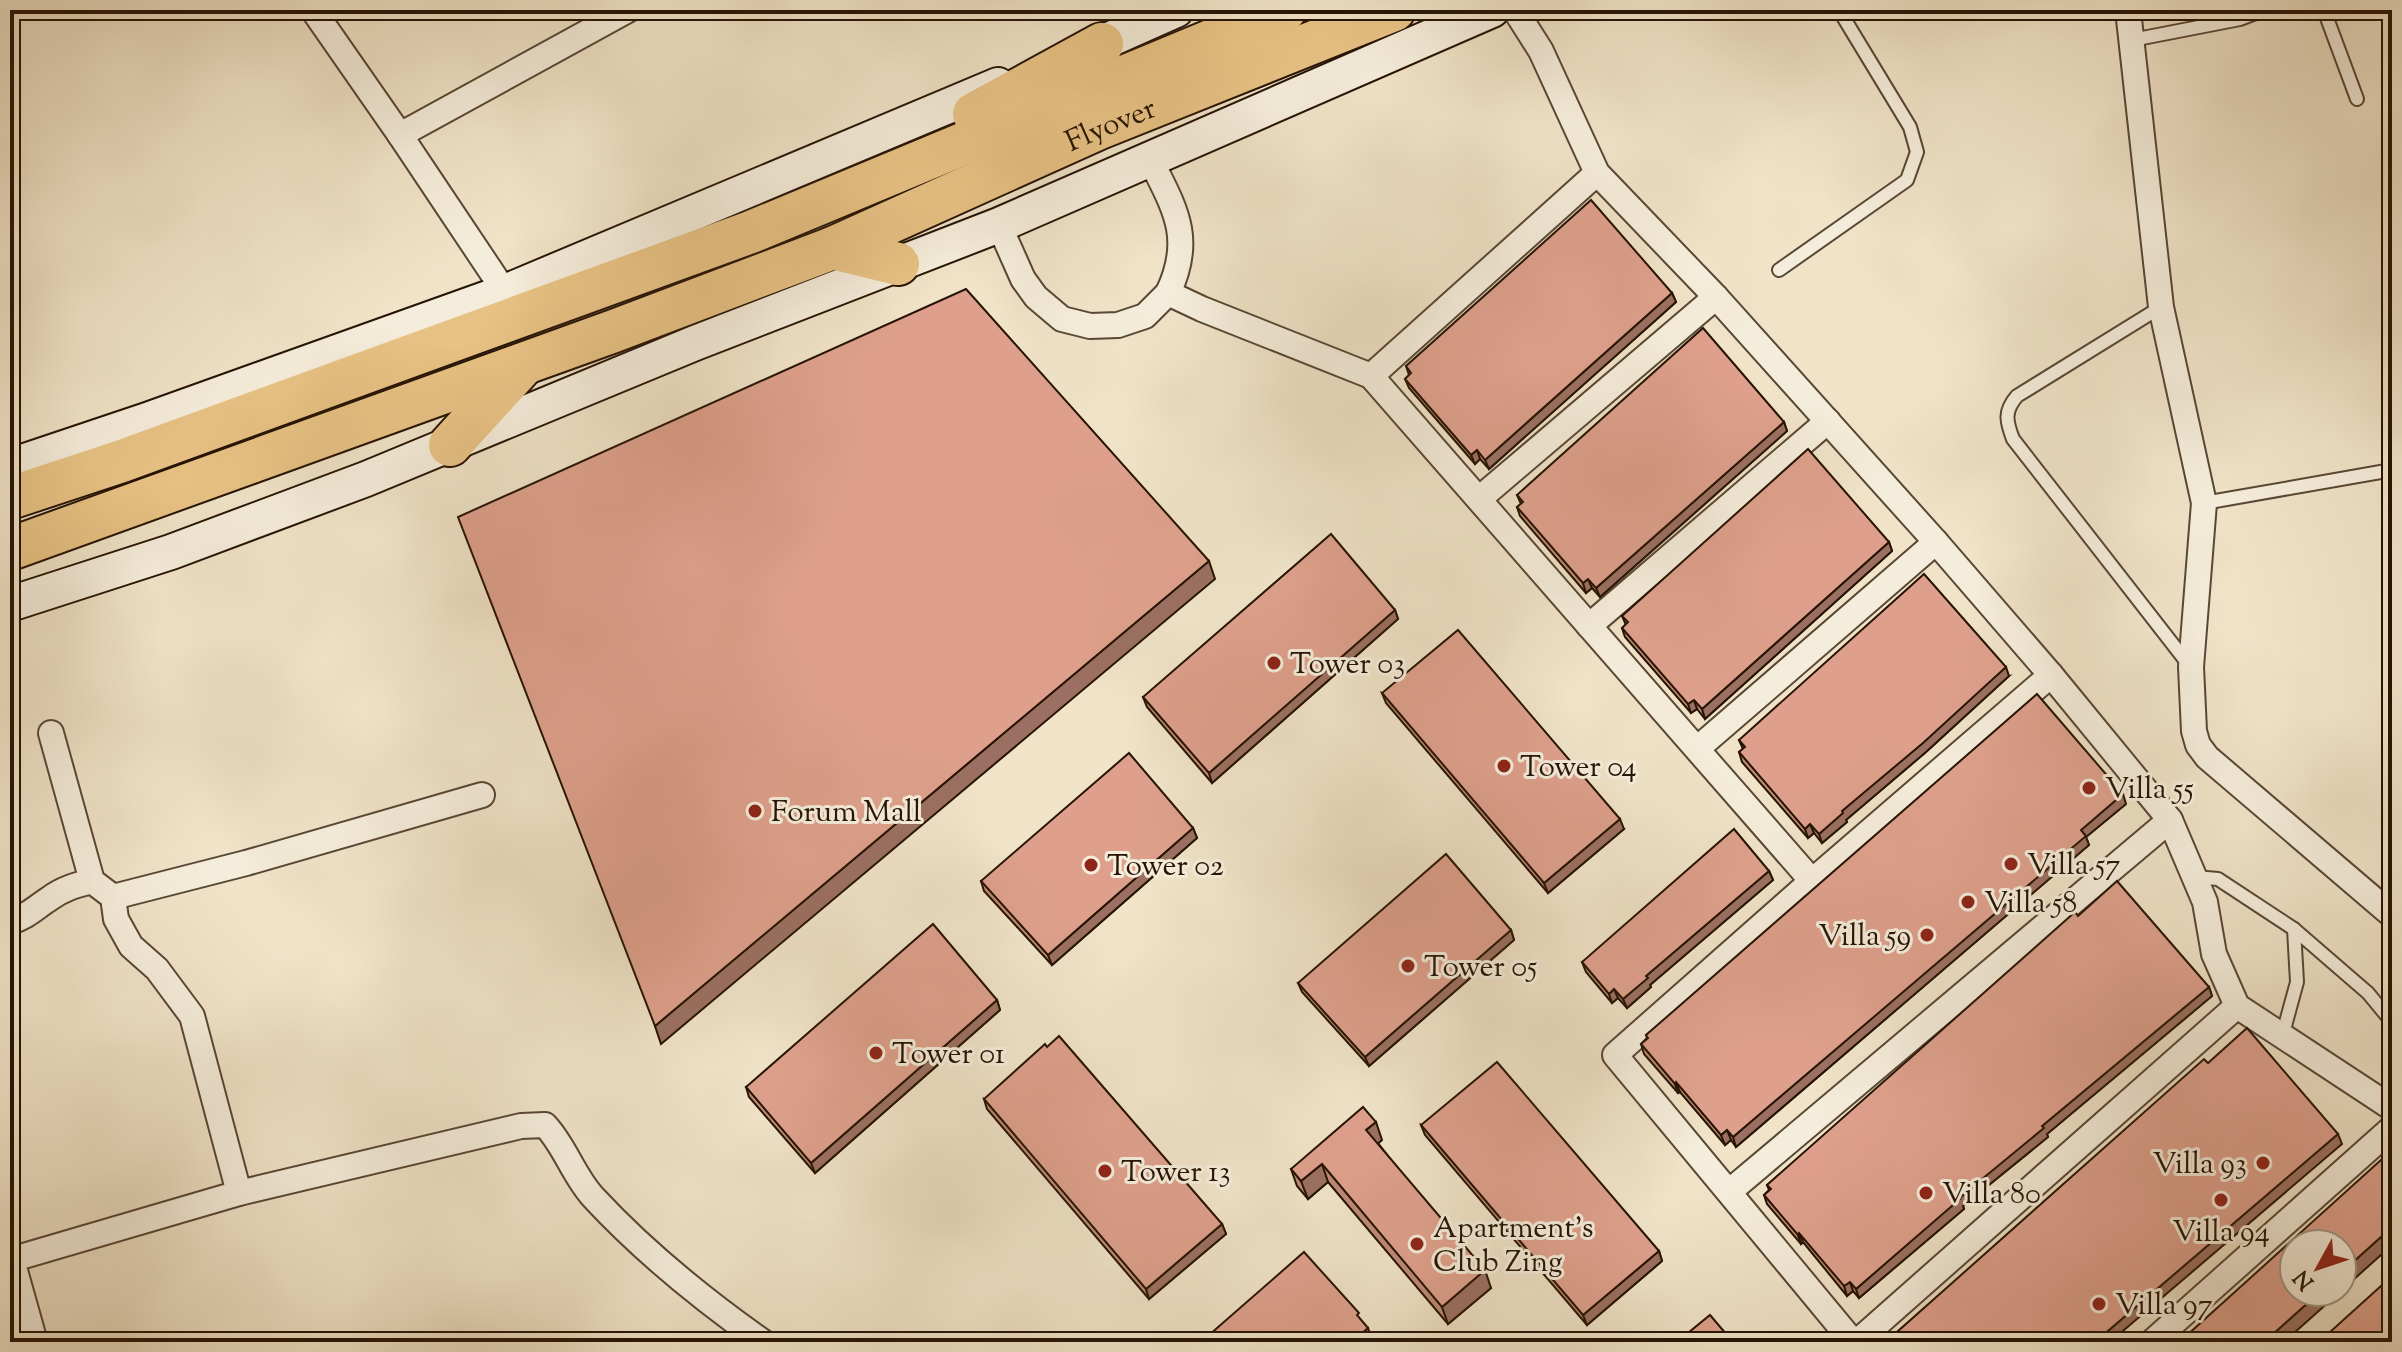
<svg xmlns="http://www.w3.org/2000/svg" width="2402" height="1352" viewBox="0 0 2402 1352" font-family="'Sorts Mill Goudy',serif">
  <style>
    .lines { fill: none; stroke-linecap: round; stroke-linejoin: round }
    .lane-casing { stroke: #584735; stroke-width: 16 }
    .street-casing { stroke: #584735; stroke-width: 28 }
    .secondary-casing { stroke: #261304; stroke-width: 38 }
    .highway-casing { stroke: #261304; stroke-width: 46 }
    .lane { stroke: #f5eddb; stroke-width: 12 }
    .street { stroke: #f5eddb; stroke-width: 24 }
    .secondary { stroke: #f5eddb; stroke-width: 34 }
    .highway { stroke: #e8c284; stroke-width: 42 }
    .wall { fill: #bf8a78; stroke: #261304; stroke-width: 2 }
    .shaded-wall { fill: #9b7062; stroke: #261304; stroke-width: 2 }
    .building { fill: #dea08c; stroke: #261304; stroke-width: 2 }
    .poi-dot { fill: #8f2418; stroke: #f5eddb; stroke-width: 3 }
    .labels { text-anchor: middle; stroke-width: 6; stroke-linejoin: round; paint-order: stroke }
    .street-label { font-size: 30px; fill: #261304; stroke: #f5eddb }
    .poi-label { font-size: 30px; fill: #261304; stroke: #f5eddb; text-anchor: start }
  </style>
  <rect width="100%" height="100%" fill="#f0e3c8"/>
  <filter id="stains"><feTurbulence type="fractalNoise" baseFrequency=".0025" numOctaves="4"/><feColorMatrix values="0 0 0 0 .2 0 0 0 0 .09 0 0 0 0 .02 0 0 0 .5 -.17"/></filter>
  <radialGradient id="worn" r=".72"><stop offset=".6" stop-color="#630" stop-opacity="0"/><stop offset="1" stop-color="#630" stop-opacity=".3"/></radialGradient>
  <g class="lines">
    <g class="lane-casing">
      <g id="lane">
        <path d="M2324,10L2357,99"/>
        <path d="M2132,40L2240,19L2264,10"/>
        <path d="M1779,270L1907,180L1917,152L1910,127L1839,10"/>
        <path d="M2161,307L2017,396C2004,411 2006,421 2013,439L2189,665"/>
        <path d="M2204,503L2392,470"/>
        <path d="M2195,877L2218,879L2294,929L2368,993L2392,1022"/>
        <path d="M2282,1037L2297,982L2294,929"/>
      </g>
    </g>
    <g class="street-casing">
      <g id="street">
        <path d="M313,10L400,135L505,292"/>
        <path d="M1515,10L1541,51L1597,173L1716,297L1936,542L2051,675L2170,820L2205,902L2214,954L2237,1006L2392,1108"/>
        <path d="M2128,10L2161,307L2204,503L2191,667L2194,731L2198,745L2207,757L2392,915"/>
        <path d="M400,135L628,10"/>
        <path d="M1150,159C1175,209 1194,238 1168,293L1202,309L1371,376L1812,881L1615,1055L1853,1342"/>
        <path d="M999,225L1023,279L1036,297L1062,319L1090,326L1118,325L1145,316L1168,293"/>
        <path d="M1371,376L1597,173"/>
        <path d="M1479,499L1716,297"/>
        <path d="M1589,626L1828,421"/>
        <path d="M51,733L92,881L113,897L116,919L131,946L157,969L192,1016L239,1193"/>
        <path d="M1698,748L1936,542"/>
        <path d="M1812,881L2051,675"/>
        <path d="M113,897L246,863L482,795"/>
        <path d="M10,922C27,917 35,908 49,899C62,889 76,885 92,881"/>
        <path d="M1730,1191L2170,820"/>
        <path d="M10,1260L239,1193L521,1126L545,1125C565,1146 573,1175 593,1197C643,1251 702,1299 763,1342"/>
        <path d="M12,1260L35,1342"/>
        <path d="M1857,1342L2237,1006"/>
        <path d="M2152,1342L2392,1128"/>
      </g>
    </g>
    <g class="secondary-casing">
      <g id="secondary">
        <path d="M1077,54L1176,10"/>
        <path d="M10,466L147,420L505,292L998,85"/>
        <path d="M10,604L171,552L366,479L695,343L999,225L1492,10"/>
      </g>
    </g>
    <g class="highway-casing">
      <g id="highway">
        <path d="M974,114L1102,44"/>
        <path d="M833,248L898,264"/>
        <path d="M450,445L521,367"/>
        <path d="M10,498L122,461L751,232L1285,10"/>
        <path id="s1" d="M10,549L614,331L833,248L1097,129L1394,10"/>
      </g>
    </g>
    <use href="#lane" class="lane"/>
    <use href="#street" class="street"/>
    <use href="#secondary" class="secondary"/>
    <use href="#highway" class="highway"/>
  </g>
  <g class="wall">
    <path d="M1672,293L1676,302L1489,469L1480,459L1475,464L1409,388L1405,379L1409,375L1406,366Z"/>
    <path d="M1784,422L1787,431L1600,597L1592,588L1586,593L1520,516L1517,507L1521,504L1517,495Z"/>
    <path d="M1889,542L1892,551L1705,719L1697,709L1691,713L1625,637L1622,628L1626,625L1622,616Z"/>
    <path d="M1395,610L1398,619L1212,783L1147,707L1143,697Z"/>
    <path d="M2009,676L1926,752L1846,820L1847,822L1822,843L1814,833L1808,838L1742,762L1739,752L1743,749L1739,740Z"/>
    <path d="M1382,693L1624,829L1548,893L1386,703Z"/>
    <path d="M2126,804L2086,837L2089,845L1736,1147L1731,1140L1725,1145L1680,1092L1678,1093L1644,1054L1641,1044L1647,1038L1646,1035Z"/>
    <path d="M1193,828L1197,838L1052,965L984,891L981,881Z"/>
    <path d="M1769,871L1773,880L1650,985L1651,987L1627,1008L1618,998L1612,1003L1586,972L1582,962Z"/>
    <path d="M2078,916L2209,987L2212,996L2047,1134L2048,1137L1963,1206L1964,1209L1859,1298L1853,1291L1847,1296L1803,1242L1801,1244L1767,1204L1764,1195L1769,1190L1767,1185Z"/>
    <path d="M1511,930L1514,940L1369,1066L1302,992L1298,983Z"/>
    <path d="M997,1000L1000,1010L815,1173L749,1097L746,1087Z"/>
    <path d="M984,1099L1222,1224L1226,1234L1149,1299L987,1109Z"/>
    <path d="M1421,1125L1659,1251L1662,1261L1587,1325L1425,1135Z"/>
    <path d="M1382,1140L1378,1143L1491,1288L1448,1324L1328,1182L1308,1199L1297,1186L1291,1169Z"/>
  </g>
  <g class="shaded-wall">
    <path d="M1672,293L1676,302L1489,469L1485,460Z"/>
    <path d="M1784,422L1787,431L1600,597L1596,588Z"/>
    <path d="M1477,450L1480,459L1475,464L1471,455Z"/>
    <path d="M1889,542L1892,551L1705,719L1702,709Z"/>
    <path d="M1209,561L1215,579L661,1044L655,1026Z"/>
    <path d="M1588,579L1592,588L1586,593L1583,583Z"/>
    <path d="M1395,610L1398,619L1212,783L1209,773Z"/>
    <path d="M2006,667L2009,676L1926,752L1846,820L1847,822L1822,843L1819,834L1842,811Z"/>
    <path d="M1694,700L1697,709L1691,713L1688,704Z"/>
    <path d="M2123,794L2126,804L2086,837L2089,845L1736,1147L1733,1137L2081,830Z"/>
    <path d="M1620,819L1624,829L1548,893L1544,883Z"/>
    <path d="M1810,824L1814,833L1808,838L1805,829Z"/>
    <path d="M1193,828L1197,838L1052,965L1048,955Z"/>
    <path d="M1769,871L1773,880L1650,985L1651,987L1627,1008L1623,999L1646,976Z"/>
    <path d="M1511,930L1514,940L1369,1066L1365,1057Z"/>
    <path d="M2209,987L2212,996L2047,1134L2048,1137L1963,1206L1964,1209L1859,1298L1856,1289L2042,1126Z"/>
    <path d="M1614,989L1618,998L1612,1003L1609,994Z"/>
    <path d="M997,1000L1000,1010L815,1173L811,1163Z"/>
    <path d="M1676,1082L1680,1092L1678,1093L1675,1084Z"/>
    <path d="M1376,1122L1382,1140L1373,1148L1366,1130Z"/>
    <path d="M1727,1130L1731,1140L1725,1145L1721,1135Z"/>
    <path d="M2338,1134L2342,1144L2110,1342H2095Z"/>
    <path d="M1322,1164L1328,1182L1308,1199L1301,1181Z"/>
    <path d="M1222,1224L1226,1234L1149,1299L1146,1289Z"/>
    <path d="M2392,1227V1245L2342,1290V1272Z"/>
    <path d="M1799,1233L1803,1242L1801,1244L1798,1235Z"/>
    <path d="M1659,1251L1662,1261L1587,1325L1583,1315Z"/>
    <path d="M1485,1270L1491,1288L1448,1324L1442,1307Z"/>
    <path d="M1850,1282L1853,1291L1847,1296L1844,1286Z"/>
    <path d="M2320,1292H2340L2284,1342H2264Z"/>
    <path d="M1368,1328L1372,1338L1367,1342H1352Z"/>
  </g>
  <g class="building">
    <path d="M1591,200L1672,293L1485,460L1477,450L1471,455L1405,379L1411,373L1406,366Z"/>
    <path d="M966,289L1209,561L655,1026L458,517Z"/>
    <path d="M1703,328L1784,422L1596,588L1588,579L1583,583L1517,507L1523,502L1517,495Z"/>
    <path d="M1808,449L1889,542L1702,709L1694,700L1688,704L1622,628L1628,622L1622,616Z"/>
    <path d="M1331,534L1395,610L1209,773L1143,697Z"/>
    <path d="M1924,574L2006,667L1923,743L1842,811L1843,813L1819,834L1810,824L1805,829L1739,752L1745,747L1739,740Z"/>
    <path d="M1458,630L1620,819L1544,883L1382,693Z"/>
    <path d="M2037,694L2123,794L2081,830L2086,836L1733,1137L1727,1130L1721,1135L1676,1082L1675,1084L1641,1044L1648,1038L1646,1035Z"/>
    <path d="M1129,753L1193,828L1048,955L981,881Z"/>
    <path d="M1734,829L1769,871L1646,976L1648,978L1623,999L1614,989L1609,994L1582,962Z"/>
    <path d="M1446,854L1511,930L1365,1057L1298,983Z"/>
    <path d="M2117,881L2209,987L2042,1126L2044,1128L1959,1198L1960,1199L1856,1289L1850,1282L1844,1286L1799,1233L1798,1235L1764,1195L1771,1189L1767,1185L2075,912L2078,916Z"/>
    <path d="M933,924L997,1000L811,1163L746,1087Z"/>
    <path d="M2247,1028L2338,1134L2095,1342H1894L1900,1336L1897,1332L2204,1059L2208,1063Z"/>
    <path d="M1059,1036L1222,1224L1146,1289L984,1099L1045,1044L1047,1047Z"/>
    <path d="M1497,1062L1659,1251L1583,1315L1421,1125Z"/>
    <path d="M1363,1107L1376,1122L1366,1130L1485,1270L1442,1307L1322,1164L1301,1181L1291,1169Z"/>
    <path d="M2392,1150V1227L2342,1272V1244H2294V1292H2320L2264,1342H2187L2188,1341L2185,1337Z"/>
    <path d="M1304,1252L1359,1313L1357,1315L1368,1328L1352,1342H1201Z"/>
    <path d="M2392,1276V1342H2319Z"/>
    <path d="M1710,1315L1733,1342H1677Z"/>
  </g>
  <g class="poi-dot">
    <circle cx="1274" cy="663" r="8"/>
    <circle cx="1504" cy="766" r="8"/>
    <circle cx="2089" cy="788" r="8"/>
    <circle cx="755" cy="811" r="8"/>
    <circle cx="2011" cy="864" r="8"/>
    <circle cx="1091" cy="865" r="8"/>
    <circle cx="1968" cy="902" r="8"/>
    <circle cx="1927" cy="935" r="8"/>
    <circle cx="1408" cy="966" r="8"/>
    <circle cx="876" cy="1053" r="8"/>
    <circle cx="2263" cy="1163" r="8"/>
    <circle cx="1105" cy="1171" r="8"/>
    <circle cx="1926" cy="1193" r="8"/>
    <circle cx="2221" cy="1200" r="8"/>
    <circle cx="1417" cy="1244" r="8"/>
    <circle cx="2099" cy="1304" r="8"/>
  </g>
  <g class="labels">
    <g class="street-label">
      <text dy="10" stroke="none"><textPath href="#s1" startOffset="1180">Flyover</textPath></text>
    </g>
    <g class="poi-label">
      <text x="1290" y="673">Tower 03</text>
      <text x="1520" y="776">Tower 04</text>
      <text x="2105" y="798">Villa 55</text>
      <text x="771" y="821">Forum Mall</text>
      <text x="2027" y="874">Villa 57</text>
      <text x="1107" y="875">Tower 02</text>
      <text x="1984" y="912">Villa 58</text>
      <text x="1911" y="945" text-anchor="end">Villa 59</text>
      <text x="1424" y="976">Tower 05</text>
      <text x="892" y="1063">Tower 01</text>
      <text x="2247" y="1173" text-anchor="end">Villa 93</text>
      <text x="1121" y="1181">Tower 13</text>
      <text x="1942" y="1203">Villa 80</text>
      <text x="1433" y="1237">Apartment's<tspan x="1433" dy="34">Club Zing</tspan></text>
      <text x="2221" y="1241" text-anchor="middle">Villa 94</text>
      <text x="2115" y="1314">Villa 97</text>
    </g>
  </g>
  <rect width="2402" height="1352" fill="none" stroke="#f0e3c8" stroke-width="40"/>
  <rect x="12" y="12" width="2378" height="1328" fill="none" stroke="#261304" stroke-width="4"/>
  <rect x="20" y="20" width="2362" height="1312" fill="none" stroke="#261304" stroke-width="2"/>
  <g transform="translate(2318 1268) rotate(230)"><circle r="38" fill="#f5eddb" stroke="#a29685" stroke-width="2"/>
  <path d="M0-6L14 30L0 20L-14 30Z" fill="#8f2418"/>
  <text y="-12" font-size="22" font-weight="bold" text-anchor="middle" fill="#261304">N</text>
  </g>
  <rect width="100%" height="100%" filter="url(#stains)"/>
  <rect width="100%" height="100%" fill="url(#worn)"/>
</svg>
